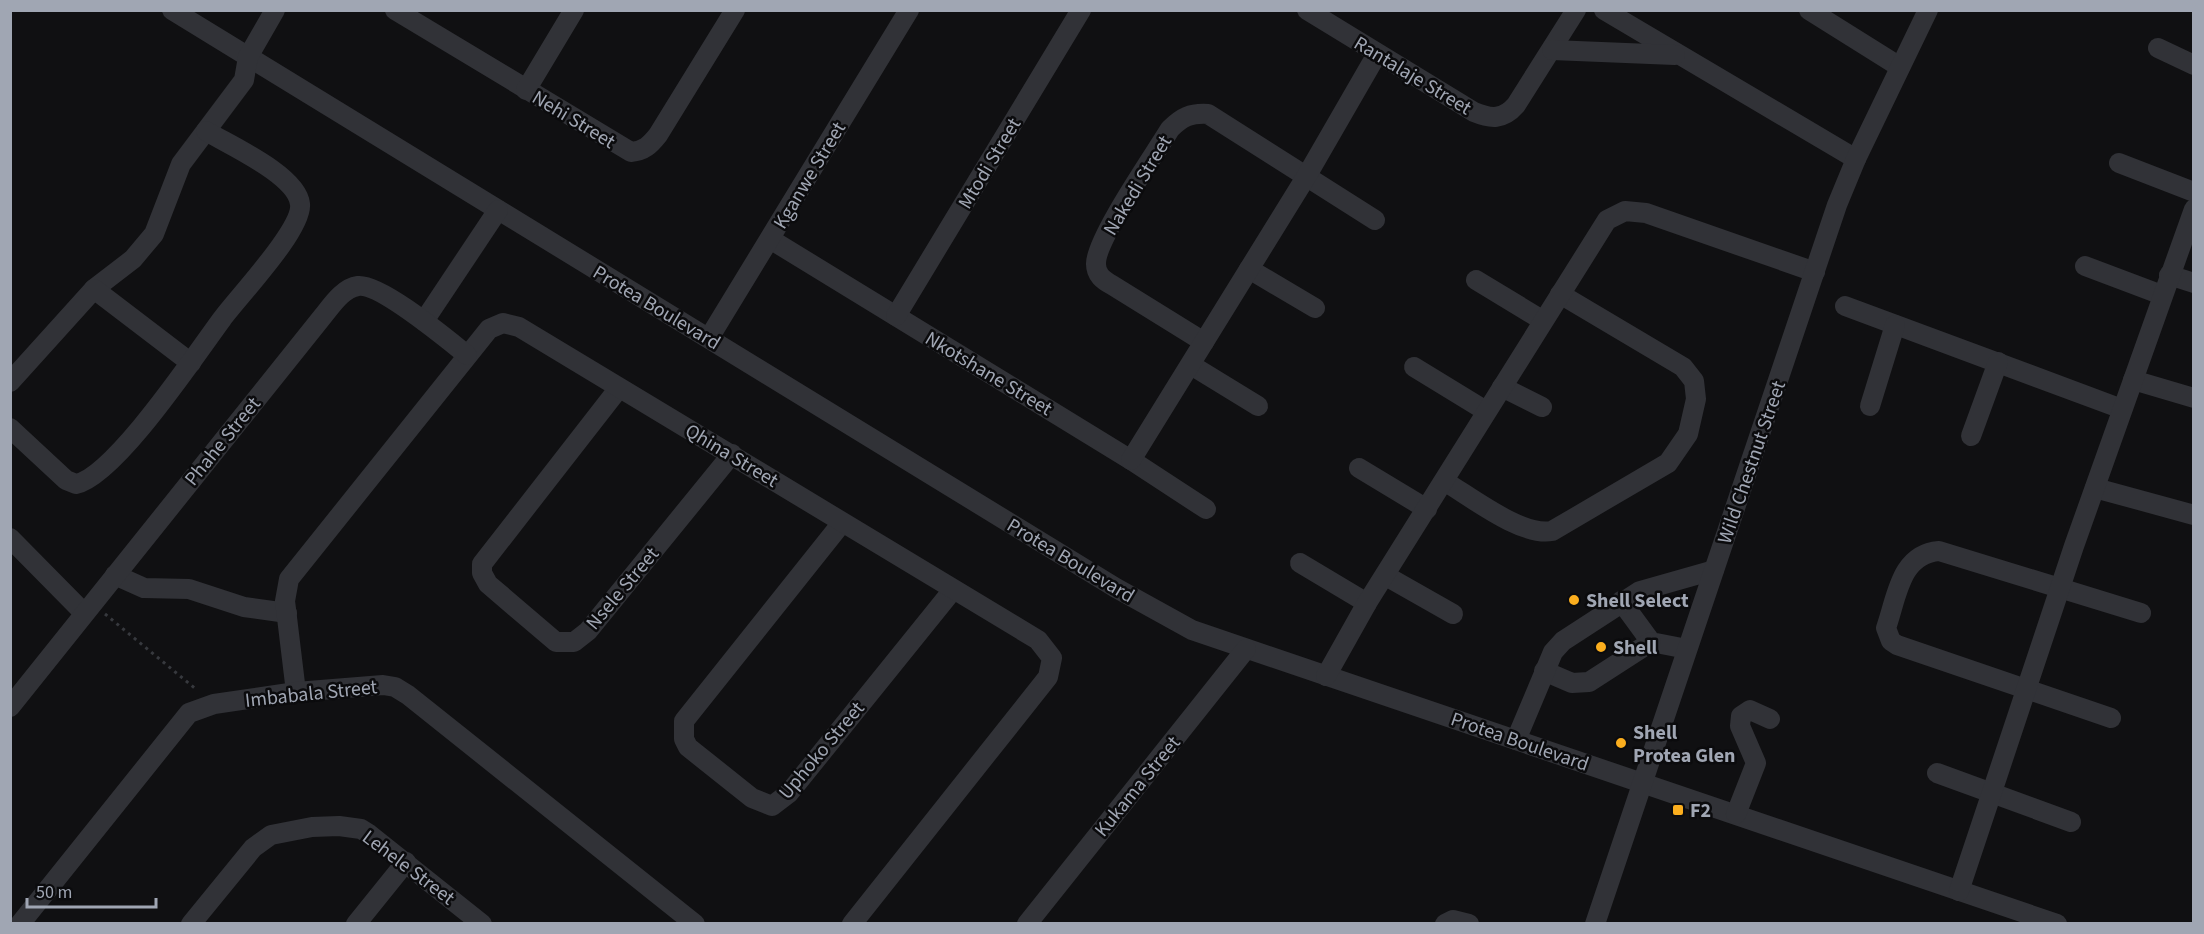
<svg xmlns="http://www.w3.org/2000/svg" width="2204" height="934" viewBox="0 0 2204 934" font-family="'Source Sans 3',sans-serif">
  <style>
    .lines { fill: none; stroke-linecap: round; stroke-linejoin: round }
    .path { stroke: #37393e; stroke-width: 3; stroke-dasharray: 3 4.5; stroke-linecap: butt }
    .minor { stroke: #313237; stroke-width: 20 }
    .poi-dot { fill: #fbae1e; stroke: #0b0b0d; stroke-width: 2 }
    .labels { text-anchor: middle; stroke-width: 5; stroke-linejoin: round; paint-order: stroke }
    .street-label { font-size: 20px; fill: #a0a6b3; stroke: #0b0b0d }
    .poi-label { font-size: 20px; font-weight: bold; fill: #a0a6b3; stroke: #0b0b0d; text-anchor: start }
  </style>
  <rect width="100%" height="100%" fill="#101012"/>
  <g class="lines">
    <path class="path" d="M105,614L197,690"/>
    <g class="minor">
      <path d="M172,10L1116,588L1192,630L2057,924"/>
      <path d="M395,10L631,152C644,151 650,145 658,135L735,10"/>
      <path d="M1307,10L1474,112C1491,119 1503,120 1516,105L1576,10"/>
      <path d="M1604,10L1856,159"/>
      <path d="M1809,10L1900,67"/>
      <path d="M2158,48L2194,65"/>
      <path d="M1552,50L1675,55"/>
      <path d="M526,90L574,10"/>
      <path d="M2119,163L2194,192"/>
      <path d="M770,239L1131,460L1206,509"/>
      <path d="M2085,266L2162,295"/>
      <path d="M1249,269L1315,308"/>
      <path d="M2169,275L2194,283"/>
      <path d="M1476,280L1542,320"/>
      <path d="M94,289L133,259L154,234L181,164L244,80L248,57L275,10"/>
      <path d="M1845,306L2122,409"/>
      <path d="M896,316L1081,10"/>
      <path d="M424,321L498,210"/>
      <path d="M709,338L909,10"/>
      <path d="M1204,342L1112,285C1103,280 1096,275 1096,264C1095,240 1155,154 1170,129C1182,117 1190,113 1208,114L1375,220"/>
      <path d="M1191,365L1258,406"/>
      <path d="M1414,367L1486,411"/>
      <path d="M2133,380L2194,398"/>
      <path d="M10,382L94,289L191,363"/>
      <path d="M1502,387L1542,407"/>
      <path d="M619,388L482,564V573L488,584L556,642H574L588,631L732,454"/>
      <path d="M1870,406L1895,325"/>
      <path d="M10,428L66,480L76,484C115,476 196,354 222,319C238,297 303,229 300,204C297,175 229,145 206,131"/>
      <path d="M1971,436L1998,362"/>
      <path d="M1131,460L1306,177L1377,54"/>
      <path d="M1359,468L1427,509"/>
      <path d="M1444,481C1471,497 1522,537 1552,531L1668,463L1688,434L1696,399L1694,381L1683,367L1560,294"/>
      <path d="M2095,488L2194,515"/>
      <path d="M841,524L684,721V739L688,747L752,798L772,806L789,793L952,591"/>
      <path d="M10,538L84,613"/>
      <path d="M1300,563L1367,603"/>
      <path d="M115,575L144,588L189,589L244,607L287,613"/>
      <path d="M1386,576L1453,614"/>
      <path d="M1621,601L1651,642L1687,649"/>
      <path d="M1544,671L1572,683L1589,682L1651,642"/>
      <path d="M1326,676L1367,603L1607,220L1625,211L1646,213L1815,272"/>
      <path d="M296,692L285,601L289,579L489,329L503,323L519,327L1038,640L1052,658L1048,677L852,924"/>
      <path d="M10,707L323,316C332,305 343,288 358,286C380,283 448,340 467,355"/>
      <path d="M2111,718L1897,645L1891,641L1886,628C1897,597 1900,554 1939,551L2141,613"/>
      <path d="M1516,740L1553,652L1563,641L1640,591L1714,570"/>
      <path d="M1937,773L2071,822"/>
      <path d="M1736,814L1756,763L1740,726L1741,716L1750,710L1770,719"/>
      <path d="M1959,891L2074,546L2194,209"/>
      <path d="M20,924L189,713L214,704L296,692L383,685L395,687L408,695L695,924"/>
      <path d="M191,924L253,848L271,835L312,827L339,826L361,829L369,834L482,924"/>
      <path d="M356,924L406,862"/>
      <path d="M1027,924L1246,649"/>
      <path d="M1445,924L1453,920L1469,924"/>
      <path d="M1595,924L1837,205L1856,159L1928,10"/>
    </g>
  </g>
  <g class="poi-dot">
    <circle cx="1574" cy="600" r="6"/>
    <circle cx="1601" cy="647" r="6"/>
    <circle cx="1621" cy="743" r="6"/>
    <rect x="1672" y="804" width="12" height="12" rx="3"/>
  </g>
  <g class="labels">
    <g class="street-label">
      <text transform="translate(1413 75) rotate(31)" y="7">Rantalaje Street</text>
      <text transform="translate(574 119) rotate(31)" y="7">Nehi Street</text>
      <text transform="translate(989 163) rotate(-59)" y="7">Mtodi Street</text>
      <text transform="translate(809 175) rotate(-59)" y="7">Kganwe Street</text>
      <text transform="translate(1137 185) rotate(-59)" y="7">Nakedi Street</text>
      <text transform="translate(657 307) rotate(31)" y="7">Protea Boulevard</text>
      <text transform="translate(989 373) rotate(31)" y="7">Nkotshane Street</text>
      <text transform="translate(222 441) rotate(-51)" y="7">Phahe Street</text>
      <text transform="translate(732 455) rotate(31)" y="7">Qhina Street</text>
      <text transform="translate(1751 462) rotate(-71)" y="7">Wild Chestnut Street</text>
      <text transform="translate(1071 560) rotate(31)" y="7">Protea Boulevard</text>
      <text transform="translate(622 588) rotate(-50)" y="7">Nsele Street</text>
      <text transform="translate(311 693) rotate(-6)" y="7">Imbabala Street</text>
      <text transform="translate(1520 741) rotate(19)" y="7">Protea Boulevard</text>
      <text transform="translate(821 750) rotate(-50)" y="7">Uphoko Street</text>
      <text transform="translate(1137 786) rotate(-51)" y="7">Kukama Street</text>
      <text transform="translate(409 867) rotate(37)" y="7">Lehele Street</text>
    </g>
    <g class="poi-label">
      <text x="1586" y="607">Shell Select</text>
      <text x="1613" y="654">Shell</text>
      <text x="1633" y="739">Shell<tspan x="1633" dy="23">Protea Glen</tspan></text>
      <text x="1690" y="817">F2</text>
    </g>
  </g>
  <rect width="2204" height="934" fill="none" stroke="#a0a6b3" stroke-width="24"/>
  <path d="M27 898v9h129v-9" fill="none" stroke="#a0a6b3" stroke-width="3"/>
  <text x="36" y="898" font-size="18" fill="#a0a6b3" stroke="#0b0b0d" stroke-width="4.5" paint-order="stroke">50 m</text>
</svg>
